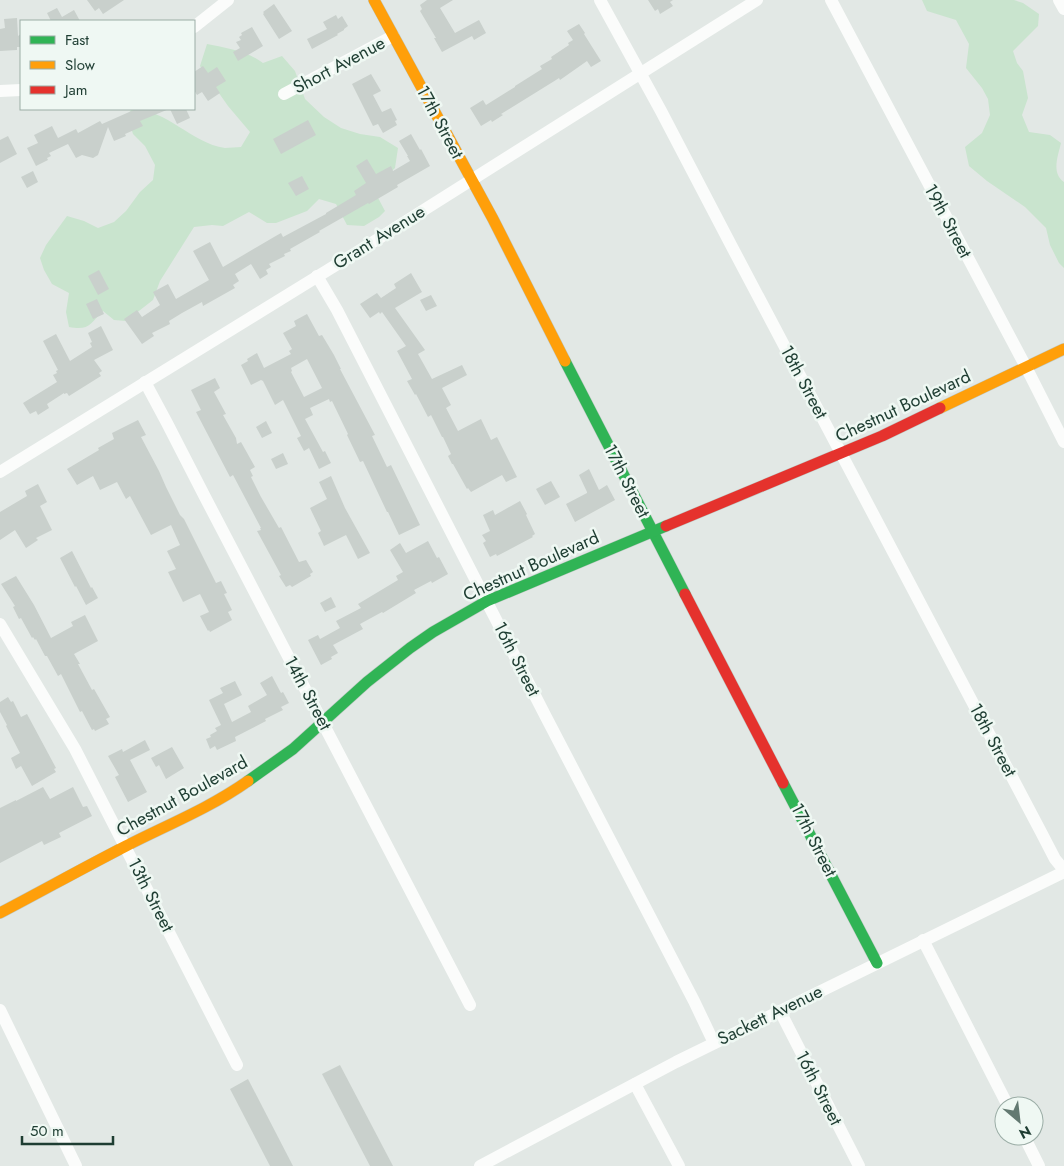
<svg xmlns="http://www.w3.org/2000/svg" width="1064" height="1166" viewBox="0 0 1064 1166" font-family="Jost,sans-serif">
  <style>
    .green { fill: #c9e4ce }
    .building { fill: #c9d0cc; fill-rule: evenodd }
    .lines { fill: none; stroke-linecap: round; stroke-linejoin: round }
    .fast-casing { stroke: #bdc8c3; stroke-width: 12 }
    .slow-casing { stroke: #bdc8c3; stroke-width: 12 }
    .jam-casing { stroke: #bdc8c3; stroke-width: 12 }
    .street { stroke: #fbfcfb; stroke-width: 12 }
    .fast { stroke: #30b455; stroke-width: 11 }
    .slow { stroke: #ff9f0a; stroke-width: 11 }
    .jam { stroke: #e5322d; stroke-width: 11 }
    .labels { text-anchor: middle; stroke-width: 5; stroke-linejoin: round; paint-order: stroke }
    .street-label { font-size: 18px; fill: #1e3d32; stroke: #eff8f3 }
  </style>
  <rect width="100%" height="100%" fill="#e2e8e5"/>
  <g class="green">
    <path d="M922,0H1014L1023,3L1039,14L1038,26L1013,51L1017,63L1023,71L1028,98L1022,115L1029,132L1050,135L1061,143C1058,156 1051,173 1064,182V268L1059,263L1050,245L1046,228L1025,207L987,181L969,166L965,147L982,133L990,115L988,99L982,88L966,68L969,44L956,20L927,11Z"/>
    <path d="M207,44C227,48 247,51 263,63L282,56L295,71L305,99L324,117L341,128L360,134L380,137L398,148L395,168L381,181L377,196L385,211L379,217L364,226L347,225L336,204L319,199L307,211L276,223H267L249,212L223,226L212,225L194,227L160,281L153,300L126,321L114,320L103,311C90,324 89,331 69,327L66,312L69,293L52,284L44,270L40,258L46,245L67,216L84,221L98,228L114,222L126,211L140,192L153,180L155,165L145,146L133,134L127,115L132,109C167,109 191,143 225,148C230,148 236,147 241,147L250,132L228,106L200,66Z"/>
  </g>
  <g class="building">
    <path d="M87,0H124L103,14L99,8L95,11Z"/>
    <path d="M427,0H453L440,8L455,33L479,20L486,33L474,40L472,36L442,52L434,38H436L420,11L422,9L420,5Z"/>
    <path d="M648,0H673L670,2L673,6L660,14L658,9L655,11Z"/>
    <path d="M274,4L292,31L279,39L263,14L264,13L263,12Z"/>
    <path d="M57,8L62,17L74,10L80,21H51L47,13Z"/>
    <path d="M336,15L338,19L342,16L348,26L344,29V30L337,34L338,35L312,49L307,39L327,29L323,22Z"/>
    <path d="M17,18L18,36L21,34V47H17V50L0,51V29L5,28L4,19Z"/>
    <path d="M579,24L585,33L584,34L601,61L591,67L587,61L560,80L559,78L556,80L501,114L503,115L492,122L491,120L481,126L470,108L483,100L486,105L515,87V86L542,69L540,66L552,59L551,57L569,45L568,43L573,40L567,31Z"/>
    <path d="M252,27L263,46L238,61L233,52L240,48L236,42L241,40L239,37L242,35L241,33Z"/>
    <path d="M203,66L208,73L217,67L226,81L216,87L220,93L208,101L202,92L197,95L194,90V72Z"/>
    <path d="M371,74L381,91L373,95L382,112L391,108L397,120L395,121L397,125L383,133L378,124L373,126L352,84Z"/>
    <path d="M136,109H169L140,121L143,126L125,134L126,136L114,141L108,127L98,155L93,158L82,155L76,158L68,144L49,153L51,156L47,158L48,160L36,166L27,148L38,143L34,135L52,126L58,138L76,129L78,133L100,121L102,124Z"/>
    <path d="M170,109H186L190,118L177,124Z"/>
    <path d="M308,120L316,135L281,154L273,139Z"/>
    <path d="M411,134L420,150L421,149L430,166L397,185L398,187L369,204L368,203L319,231L320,232L290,249L291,251L284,254L285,256L269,264L271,267L266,270L268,274L260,279L251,264L235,274L239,281L233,285L235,288L203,306L202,302L182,313L169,321L170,324L152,333L154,336L142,344L124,319L137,310L142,317L160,305L153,292L168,284L176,299L209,280L193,251L210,242L223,267L274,237L281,233L283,237L326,214V213L356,195L354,191L366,183L356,166L367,159L376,174L391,166L393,171L410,161L407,156H408L399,141Z"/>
    <path d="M8,136L17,154L0,163V140Z"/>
    <path d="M33,171L38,182L27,188L21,177Z"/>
    <path d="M302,176L309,189L296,196L288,183Z"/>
    <path d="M99,270L109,289L98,295L88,276Z"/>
    <path d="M411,273L422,292L395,308L425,350L418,354L432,379L462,365L467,375L442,388L451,405L446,408L458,431L481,419L491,440L497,437L517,477L506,482L502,475L471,492L468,488L467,489L453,464H452L448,456L451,454L443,437H442L431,415L428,417L416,394L415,395L407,381L412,379L397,351L406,346L382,312L380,314L379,312L370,318L360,304L377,293L381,298L396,288L394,284Z"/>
    <path d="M431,295L437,306L426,311L420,300Z"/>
    <path d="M97,299L104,314L93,319L86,304Z"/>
    <path d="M307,314L319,336L322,335L334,355L341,369H340L375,435L372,436L387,467L391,465L420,525L399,535L388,512H387L363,461L360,462L347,435L348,434L332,401L330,402L329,399L310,408L313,415L305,419L323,452L325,451L331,463L319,469L309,448L304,451L297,438L301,436L283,400L275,405L263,381L261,380L251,385L241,365L248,361L247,359L257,353L264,368L291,354L289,351L292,349L283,333L296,326L294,321ZM307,359L322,388L304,397L291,372L292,371L291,368Z"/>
    <path d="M101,326L113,350L94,360L102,371L99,373L101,376L69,396L67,393L64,394V393L47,404L49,408L38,415L36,411L30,414L23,403L57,382L53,375L57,373L56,371L58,370L43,341L56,334L70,361L92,347L90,343L92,342L88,333Z"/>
    <path d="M215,378L220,388L214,392L226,414L223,415L236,438L237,444L241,442L255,467L250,470L253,476L251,477L261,497L279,528L281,527L299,562L306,560L313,572L310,574L311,576L292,587L290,585L286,587L279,576L281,575L257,531L261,530L260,528H261L233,475L230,477L196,412L201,410L191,390Z"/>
    <path d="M138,420L146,435L141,437L159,471L166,487L180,515L184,519L216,583L221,581L227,593L224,594L232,610L228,612L232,620L210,632L209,630L208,631L200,616L209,612L200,594L183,602L168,572L176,569L167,551L180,545L171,525L151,535L130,496L126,499L117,482L100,490L93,476L77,485L67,469L99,450L98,448L114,439L112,433Z"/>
    <path d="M266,421L272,433L262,438L256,427Z"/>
    <path d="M283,453L288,464L276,469L271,459Z"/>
    <path d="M589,469L599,490L607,485L615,500L575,522L566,504L587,493V492L579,475Z"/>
    <path d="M331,476L345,508L370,553L358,559L346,535L324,546L318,533L321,531L310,508L327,499L319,482Z"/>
    <path d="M551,481L560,497L545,505L536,489Z"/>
    <path d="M38,484L47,502L40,506L52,530L36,538L38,540L26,548L15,530L0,540V512L27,496L25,491Z"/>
    <path d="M520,501L527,514L526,515L535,534L532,536L533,537L497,556L496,554L490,557L483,543L486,541L482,535L490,531L483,515L493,510L495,515Z"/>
    <path d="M428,541L437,558L439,557L448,574L432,583L431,581L414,590L416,593L383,613L382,612L360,624L363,629L333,645L338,653L331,657L332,659L321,665L308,640L318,635L320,639L340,628L336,621L361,608L358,604L398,580L396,576L403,572L390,550L400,543L406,553Z"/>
    <path d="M72,551L91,588L92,587L98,598L86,605L76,586L75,587L60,558Z"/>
    <path d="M16,576L34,605L51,638L73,626L71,622L85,615L98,641L74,654L80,664H78L92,690L94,689L110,717L106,719L109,724L95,731L94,729L92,730L83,713L82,711L80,712L61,674L58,676L47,656H45L36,639L35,640L33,637L32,638L21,618L19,619L13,607L15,606L1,584Z"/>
    <path d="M331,597L336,607L325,612L320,603Z"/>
    <path d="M272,676L281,693L283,692L289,703L281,707L283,710L265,719L266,721L235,737L236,741L217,750L215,746L210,749L206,739L211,737L210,735L217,731L215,728L221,725L209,700L223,693L220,688L235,681L242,695L224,704L232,722L251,712L248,706L267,695L260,683Z"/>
    <path d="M8,697L11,702L13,701L21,717L27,714L56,768L54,769L56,772L32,786L21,766L16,769L11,758L20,753L6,726L7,725L0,712V702Z"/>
    <path d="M145,740L150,750L130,760L147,792L128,802L115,777L119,775L108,756L122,749L123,752Z"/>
    <path d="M172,747L184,768L166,779L159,765L156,767L151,758Z"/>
    <path d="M43,787L50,799L73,787L83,807L87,806L92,816L59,833L61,837L44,845L42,841L0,863V808L16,800V801Z"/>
    <path d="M340,1065L393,1166H370L322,1074Z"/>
    <path d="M248,1079L293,1166H270L230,1089Z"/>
  </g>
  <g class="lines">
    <g class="fast-casing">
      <g id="fast">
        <path d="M565,361L685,594"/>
        <path d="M248,781L293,749L367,682L410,648L433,632L487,601L666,526"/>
        <path d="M783,783L877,963"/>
      </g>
    </g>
    <g class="slow-casing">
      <g id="slow">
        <path d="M374,0L493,219L565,361"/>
        <path d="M940,408L1064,349"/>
        <path d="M0,913C42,891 83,868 126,846C167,825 210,808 248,781"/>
      </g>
    </g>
    <g class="jam-casing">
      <g id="jam">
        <path d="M666,526L882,436L940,408"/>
        <path d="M685,594L783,783"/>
      </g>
    </g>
    <g class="street">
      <path d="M600,0L661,111L731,245L1041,832L1055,859L1064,870"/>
      <path d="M831,0L1026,367L1064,442"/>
      <path d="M1059,0L1064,9"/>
      <path d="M194,27L228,0"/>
      <path d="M0,91L21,90"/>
      <path d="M284,94L393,36"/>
      <path d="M317,276L337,310L546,717L694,1001L714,1043"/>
      <path d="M145,382L167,423L205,497L470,1005"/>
      <path d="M0,472L354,254L757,0"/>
      <path d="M0,624L75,749L237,1065"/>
      <path d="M923,940L1008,1106"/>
      <path d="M0,1010L76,1166"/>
      <path d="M780,1011L859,1166"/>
      <path d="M635,1084L679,1166"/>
      <path d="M1024,1136L1039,1166"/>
      <path d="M480,1166L676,1062L1064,872"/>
    </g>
    <use href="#fast" class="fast"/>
    <use href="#slow" class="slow"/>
    <use href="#jam" class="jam"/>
  </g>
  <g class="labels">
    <g class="street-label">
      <text transform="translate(339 65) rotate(-28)" y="6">Short Avenue</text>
      <text transform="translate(440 122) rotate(62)" y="6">17th Street</text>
      <text transform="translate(948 221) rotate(62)" y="6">19th Street</text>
      <text transform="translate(379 237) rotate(-32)" y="6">Grant Avenue</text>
      <text transform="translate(804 382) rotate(62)" y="6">18th Street</text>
      <text transform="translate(903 406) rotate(-25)" y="6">Chestnut Boulevard</text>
      <text transform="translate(627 481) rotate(63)" y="6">17th Street</text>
      <text transform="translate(531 566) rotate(-24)" y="6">Chestnut Boulevard</text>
      <text transform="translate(517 659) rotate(63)" y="6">16th Street</text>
      <text transform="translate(308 693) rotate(62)" y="6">14th Street</text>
      <text transform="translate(993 740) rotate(62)" y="6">18th Street</text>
      <text transform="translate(182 796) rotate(-29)" y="6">Chestnut Boulevard</text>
      <text transform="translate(814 840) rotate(63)" y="6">17th Street</text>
      <text transform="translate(151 895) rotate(63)" y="6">13th Street</text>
      <text transform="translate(770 1015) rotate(-26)" y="6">Sackett Avenue</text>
      <text transform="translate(819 1088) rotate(63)" y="6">16th Street</text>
    </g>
  </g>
  <rect x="20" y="20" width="175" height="90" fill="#eff8f3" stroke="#9bada6"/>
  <rect x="30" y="36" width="25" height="8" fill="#30b455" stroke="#9bada6"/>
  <text x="65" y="45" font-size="15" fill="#1e3d32">Fast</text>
  <rect x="30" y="61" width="25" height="8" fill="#ff9f0a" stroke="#9bada6"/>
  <text x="65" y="70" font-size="15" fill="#1e3d32">Slow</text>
  <rect x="30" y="86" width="25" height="8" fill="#e5322d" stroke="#9bada6"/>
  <text x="65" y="95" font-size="15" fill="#1e3d32">Jam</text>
  <g transform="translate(1019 1121) rotate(152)"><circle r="24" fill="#eff8f3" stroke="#9bada6"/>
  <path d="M0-4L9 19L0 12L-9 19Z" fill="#637971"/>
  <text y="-8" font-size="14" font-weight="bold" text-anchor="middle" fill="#1e3d32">N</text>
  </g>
  <path d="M22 1136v8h91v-8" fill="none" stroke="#1e3d32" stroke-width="2.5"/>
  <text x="30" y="1136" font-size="15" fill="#1e3d32" stroke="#eff8f3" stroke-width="4" paint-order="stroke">50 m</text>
</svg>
